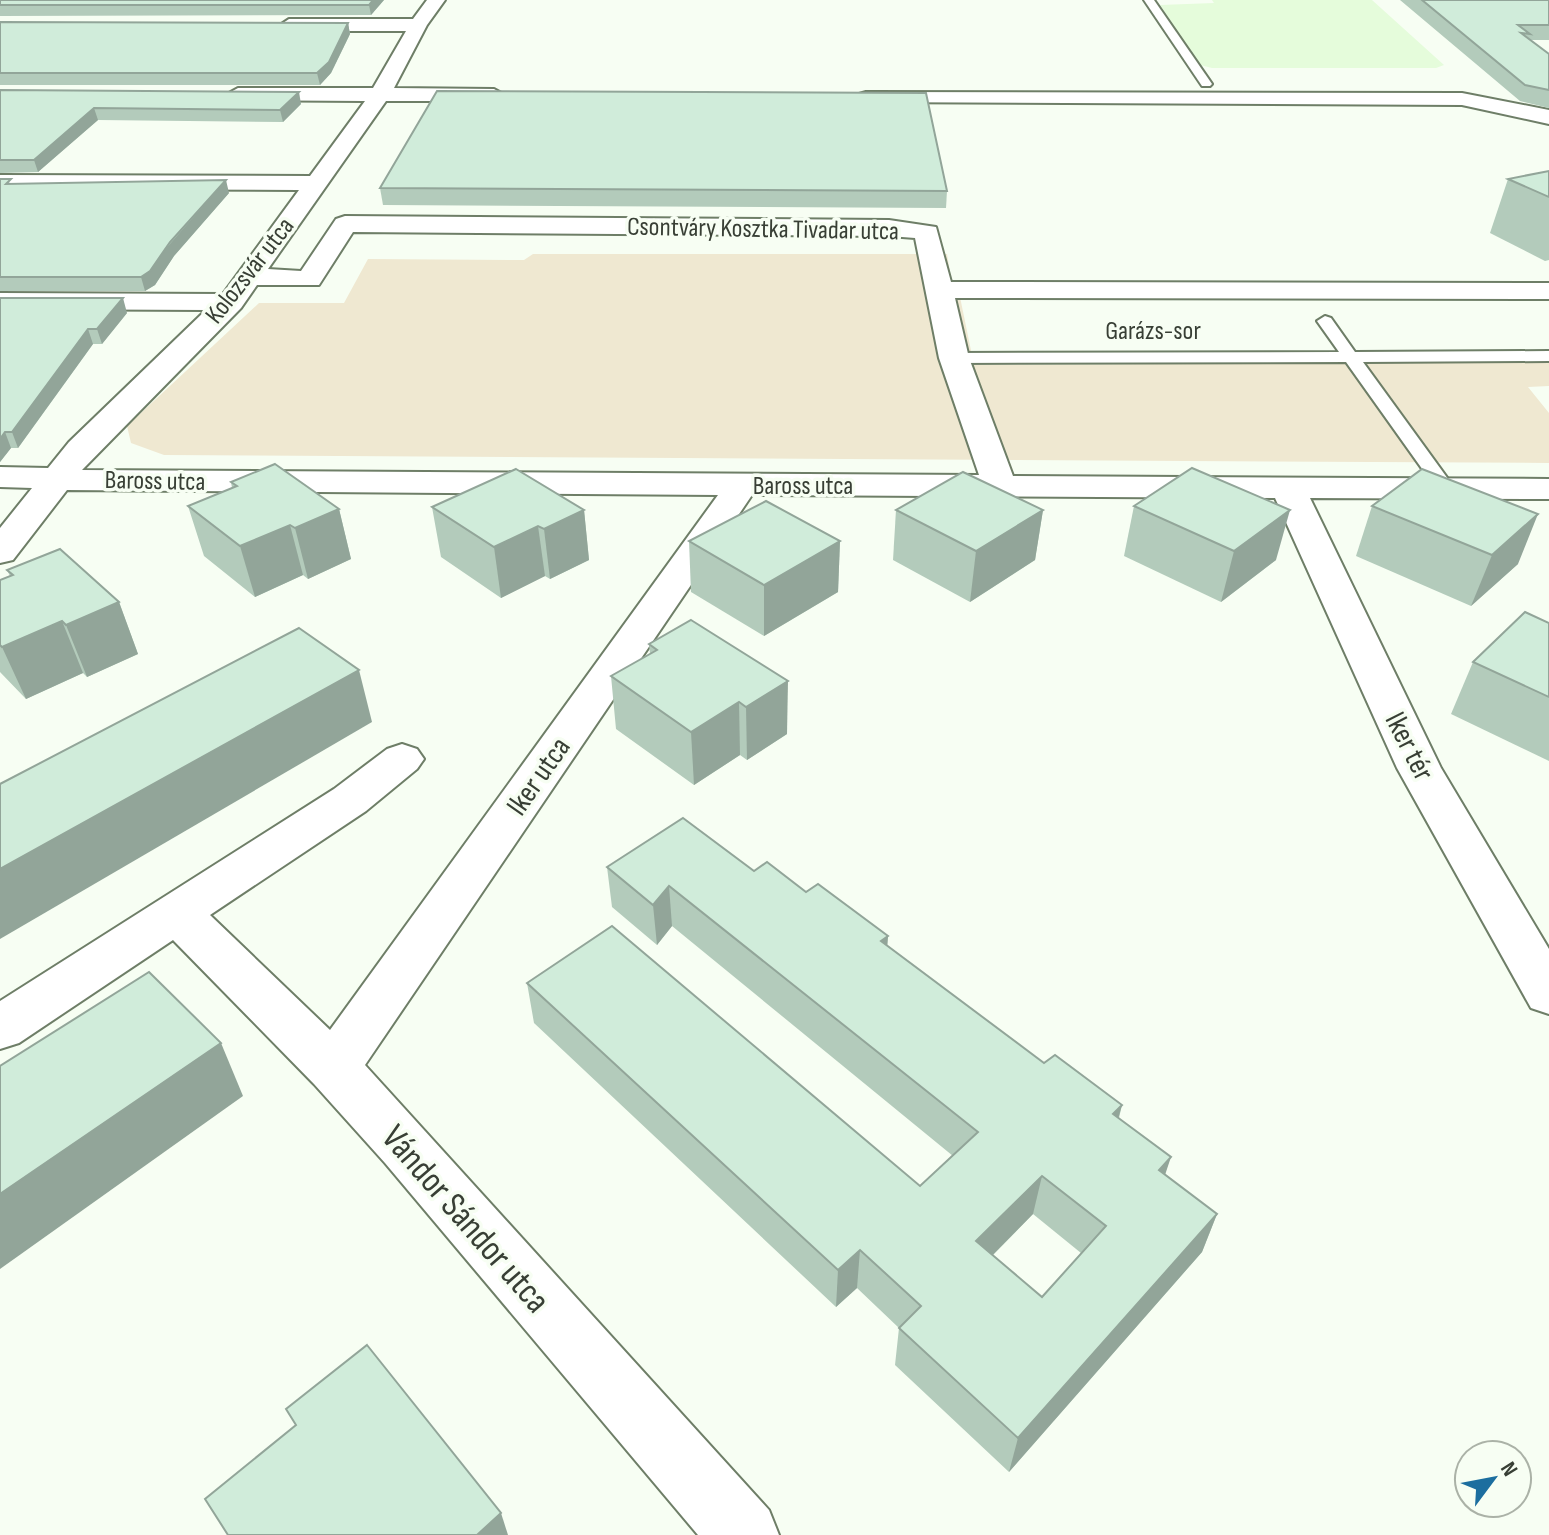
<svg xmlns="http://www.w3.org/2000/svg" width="1549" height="1535" viewBox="0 0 1549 1535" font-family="'Sofia Sans Condensed',sans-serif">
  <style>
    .built { fill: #e5fcdb }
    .green { fill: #efe8d1 }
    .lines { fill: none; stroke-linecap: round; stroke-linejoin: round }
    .service-casing { stroke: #6e7e67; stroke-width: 4 }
    .minor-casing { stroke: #6e7e67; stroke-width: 4 }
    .service { fill: #fff; fill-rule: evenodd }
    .minor { fill: #fff; fill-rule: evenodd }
    .wall { fill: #b3cbbb; fill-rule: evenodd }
    .shaded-wall { fill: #92a599 }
    .building { fill: #d0ecda; stroke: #92a599; stroke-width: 2; fill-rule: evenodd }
    .labels { text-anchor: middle; stroke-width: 7; stroke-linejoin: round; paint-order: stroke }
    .far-street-label { font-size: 26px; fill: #383f35; stroke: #f7fef3 }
    .street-label { font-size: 30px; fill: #383f35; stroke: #f7fef3 }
    .near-street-label { font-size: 36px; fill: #383f35; stroke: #f7fef3 }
  </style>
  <rect width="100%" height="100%" fill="#f7fef3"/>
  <path class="built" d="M1212,0H1372L1444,65L1436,68H1212L1200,65L1160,5L1214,3Z"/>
  <path class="green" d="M533,254H947L952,284L960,297L974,365L1549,362V386L1528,387L1549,413V463L164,455L131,443L127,426L259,303H344L368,259L524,260Z"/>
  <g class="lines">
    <g class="service-casing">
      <g id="service">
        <path d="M1144,0H1154L1212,84L1210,86H1202Z"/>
        <path d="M1325,316L1331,318L1355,352L1549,351V361L1363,362L1456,490L1447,496L1440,494L1346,362L954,363L946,358L954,353L1339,352L1317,321Z"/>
      </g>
    </g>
    <g class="minor-casing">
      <g id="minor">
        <path d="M427,0H445L427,25L394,88L494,89L505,95L494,101H386L268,269L301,271L336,219L345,216L889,220L936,227L951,282L1549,283V299L955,298L969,358L1013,476L1549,479V499L1310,498L1441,768L1549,949V1014L1531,1008L1397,768L1275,498L752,495L365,1065L769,1510L779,1535H698L385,1163L314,1084L173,940L19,1043L0,1049V1001L334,789L387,749L402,744L417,749L424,759L417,769L366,811L210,915L330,1030L718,495L67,490L13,560L0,563V528L32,488L0,487V467L48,468L69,442L206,310L0,309V293L223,294L299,190L0,189V175L310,176L365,101L238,100L227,94L238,88H373L406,31H289L280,25L289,19H413ZM353,232L889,236L915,238L939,358L979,475L82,470L241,308L257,285H319Z"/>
        <path d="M866,92L1462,93L1549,110V124L1462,105L859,102L855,98L859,94Z"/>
      </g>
    </g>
    <use href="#service" class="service"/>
    <use href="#minor" class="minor"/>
  </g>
  <g class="wall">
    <path d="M0,0H384L371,15L0,16Z"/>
    <path d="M1400,0H1549V40H1530L1549,54V108L1520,101Z"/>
    <path d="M0,22L348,23L350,34L331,73L320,85H0Z"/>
    <path d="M0,90L301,104L283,122L98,120L38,172L0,173Z"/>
    <path d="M1549,171V260L1545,261L1490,233L1508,179Z"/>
    <path d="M0,179L13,184L229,193L174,256L155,285L145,291H0Z"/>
    <path d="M380,188L947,191L946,208L383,205Z"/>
    <path d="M0,298L127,313L102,344H93L18,448H11L0,462Z"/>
    <path d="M231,482L339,509L351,559L308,579L303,575L255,597L204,556L188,506L232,488Z"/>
    <path d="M1134,506L1276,560L1221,602L1124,556Z"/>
    <path d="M1372,506L1518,564L1471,606L1356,556Z"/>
    <path d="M432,507L584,510L589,560L550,579L545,576L501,598L441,557Z"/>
    <path d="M896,510H1043L1035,560L970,602L893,560Z"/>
    <path d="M689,541H840L838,592L764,636L691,592Z"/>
    <path d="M7,570L119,602L138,654L87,677L83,673L26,699L0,672V580L10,576Z"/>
    <path d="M1549,623V761L1451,714L1473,662Z"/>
    <path d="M649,644L787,734L747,760L740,755L694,785L616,729L611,676L650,654Z"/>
    <path d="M607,867L754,871L806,892L888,936L887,946L1044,1063L1122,1105L1119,1118L1165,1175L1217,1214L1202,1252L1009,1472L895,1365L899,1328L857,1288L836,1307L534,1023L527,983L920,1186L953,1156L672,926L657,945L612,907ZM1033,1214L1081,1253L1042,1297L993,1255Z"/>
  </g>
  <g class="shaded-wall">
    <path d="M373,0H384L371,15L369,5Z"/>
    <path d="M348,23L350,34L331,73L320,85L317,73Z"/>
    <path d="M299,92L301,104L283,122L280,110Z"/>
    <path d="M94,108L98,120L38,172L34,160Z"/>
    <path d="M226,180L229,193L174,256L155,285L145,291L141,277Z"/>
    <path d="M123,298L127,313L102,344L97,329Z"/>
    <path d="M88,329L93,344L18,448L12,432Z"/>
    <path d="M5,432L11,448L0,462V439Z"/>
    <path d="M339,509L351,559L308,579L295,528Z"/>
    <path d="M584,510L589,560L550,579L544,529Z"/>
    <path d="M1043,510L1035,560L970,602L976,551Z"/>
    <path d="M1290,510L1276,560L1221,602L1234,551Z"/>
    <path d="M1538,514L1518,564L1471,606L1492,555Z"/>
    <path d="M290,525L303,575L255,597L240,546Z"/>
    <path d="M538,526L545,576L501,598L494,547Z"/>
    <path d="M840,541L838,592L764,636V585Z"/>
    <path d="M119,602L138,654L87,677L66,625Z"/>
    <path d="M62,621L83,673L26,699L2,647Z"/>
    <path d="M359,670L372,722L0,939V869Z"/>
    <path d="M788,681L787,734L747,760L746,707Z"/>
    <path d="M739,702L740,755L694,785L691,732Z"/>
    <path d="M669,886L672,926L657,945L653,905Z"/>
    <path d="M888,936L885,976L881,941Z"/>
    <path d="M221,1043L243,1096L0,1269V1194Z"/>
    <path d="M1122,1105L1111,1144L1113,1114Z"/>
    <path d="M1171,1157L1158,1196L1159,1170Z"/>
    <path d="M1042,1176L1033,1214L969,1279L976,1241Z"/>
    <path d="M1217,1214L1202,1252L1009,1472L1018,1438Z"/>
    <path d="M860,1250L857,1288L836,1307L838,1270Z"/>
    <path d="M501,1513L508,1535H477Z"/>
  </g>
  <g class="building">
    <path d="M0,0H373L369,5H0Z"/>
    <path d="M1422,0H1549V25H1518L1530,34L1521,33L1549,54V90L1525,85Z"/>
    <path d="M0,22L348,23L329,62L317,73H0Z"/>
    <path d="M0,90L299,92L280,110L94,108L34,160H0Z"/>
    <path d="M437,91L926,93L947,191L380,188Z"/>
    <path d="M1549,171V197L1508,179Z"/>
    <path d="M0,179H11L6,184L226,180L170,242L150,271L141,277H0Z"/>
    <path d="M0,298H123L97,329H88L12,432H5L0,439Z"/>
    <path d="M275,464L339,509L295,528L290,525L240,546L188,506L237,486L231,482Z"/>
    <path d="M1192,468L1290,510L1234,551L1134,506Z"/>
    <path d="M516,469L584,510L544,529L538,526L494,547L432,507Z"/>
    <path d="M1422,469L1538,514L1492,555L1372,506Z"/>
    <path d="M963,472L1043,510L976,551L896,510Z"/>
    <path d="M766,501L840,541L764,585L689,541Z"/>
    <path d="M60,549L119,602L66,625L62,621L2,647L0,645V580L13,575L7,570Z"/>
    <path d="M1525,612L1549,623V697L1473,662Z"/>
    <path d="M691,620L788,681L746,707L739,702L691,732L611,676L657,650L649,644Z"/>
    <path d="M299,628L359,670L0,869V784Z"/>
    <path d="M683,818L754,871L767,862L806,892L818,884L888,936L881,941L1044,1063L1055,1055L1122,1105L1113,1114L1171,1157L1159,1170L1217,1214L1018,1438L899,1328L921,1306L860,1250L838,1270L527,983L612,926L920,1186L978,1132L669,886L653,905L607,867ZM1042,1176L1106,1226L1042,1297L976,1241Z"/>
    <path d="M149,972L221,1043L0,1194V1066Z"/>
    <path d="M367,1345L501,1513L477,1535H228L205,1499L296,1425L286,1409Z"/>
  </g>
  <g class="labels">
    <g class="far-street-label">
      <text transform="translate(763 228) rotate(1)" y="9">Csontváry Kosztka Tivadar utca</text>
      <text transform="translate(249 270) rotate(-52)" y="9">Kolozsvár utca</text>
      <text x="1153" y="339">Garázs-sor</text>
      <text transform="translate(155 480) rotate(1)" y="9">Baross utca</text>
      <text x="803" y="494">Baross utca</text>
    </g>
    <g class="street-label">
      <text transform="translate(1410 746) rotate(63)" y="10">Iker tér</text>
      <text transform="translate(538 776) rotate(-55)" y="10">Iker utca</text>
    </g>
    <g class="near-street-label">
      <text transform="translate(467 1218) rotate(49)" y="13">Vándor Sándor utca</text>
    </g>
  </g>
  <g transform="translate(1493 1479) rotate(58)"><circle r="38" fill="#f7fef3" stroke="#abb2a7" stroke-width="2"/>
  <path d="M0-6L14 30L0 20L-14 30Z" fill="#1c6e9f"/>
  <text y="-12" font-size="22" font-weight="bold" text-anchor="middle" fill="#383f35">N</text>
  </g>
</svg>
